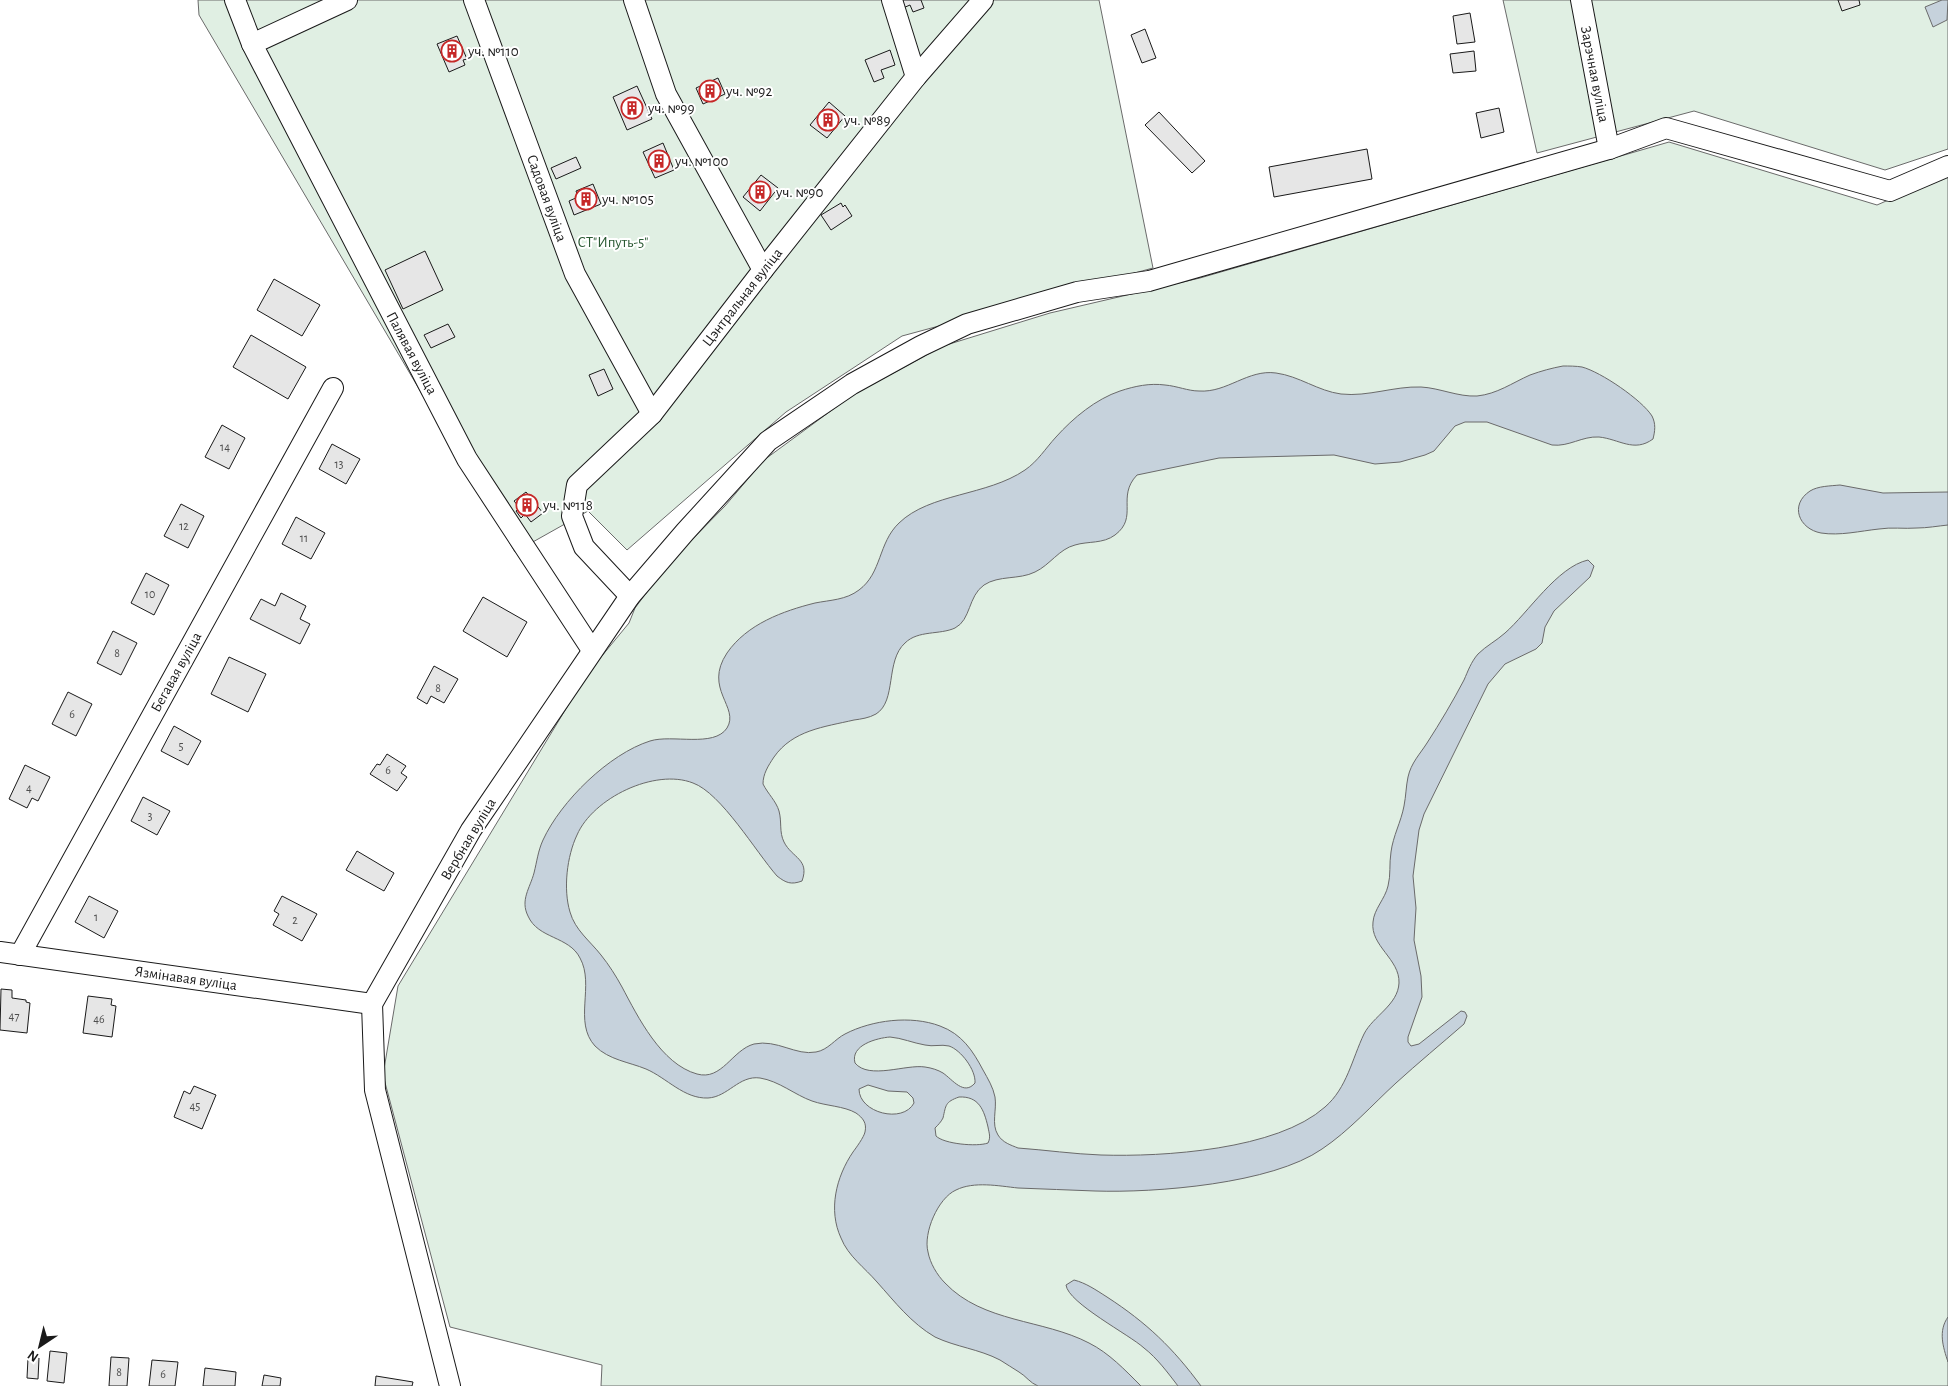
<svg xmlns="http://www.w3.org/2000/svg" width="1948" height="1386" viewBox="0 0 1948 1386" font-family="'Alegreya Sans',sans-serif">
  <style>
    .green { fill: #e0efe3; stroke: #6a6a6a }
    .water { fill: #c6d2dc; stroke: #6a6a6a; fill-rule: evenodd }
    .building { fill: #e6e6e6; stroke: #1a1a1a }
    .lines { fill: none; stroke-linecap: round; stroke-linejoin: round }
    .minor-casing { stroke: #1a1a1a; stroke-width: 22 }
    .minor { stroke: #fff; stroke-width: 20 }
    .labels { text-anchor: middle; stroke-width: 4; stroke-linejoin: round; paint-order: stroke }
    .number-label { font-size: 12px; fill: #4d4d4d }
    .poi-label { font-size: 15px; fill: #1a1a1a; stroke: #fff; text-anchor: start }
    .street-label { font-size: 15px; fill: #1a1a1a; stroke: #fff }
    .park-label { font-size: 15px; fill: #2b5a34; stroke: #fff }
  </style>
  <rect width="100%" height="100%" fill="#fff"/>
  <g class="green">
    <path d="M198,0H1099L1153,268L902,336L786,412L627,550L588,511L515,552L199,15Z"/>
    <path d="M1503,0H1948V149L1885,170L1694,111L1537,153Z"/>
    <path d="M1669,142L1877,205L1948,174V1386H601L602,1365L450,1327L383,1075L398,986L587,674L629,623L635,608L668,564L725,506L764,460L851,396L943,346L1050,313L1200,278Z"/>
  </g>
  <g class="water">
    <path d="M1942,0H1948L1947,20L1933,27L1925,7Z"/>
    <path d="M1563,366C1569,366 1576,366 1582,367C1601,372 1642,400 1652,416C1656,424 1655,431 1653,439C1634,453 1619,439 1599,437C1582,436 1569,447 1552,445L1487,422H1465L1455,426L1434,451L1425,455L1400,462L1375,464L1334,455L1219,458L1137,475C1116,497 1139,517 1115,535C1103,544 1088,541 1075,545C1059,549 1050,565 1035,572C1019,580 999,575 984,585C968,596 971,620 955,628C940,635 918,630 905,643C885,661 897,701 876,714C869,718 861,719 854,720C824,727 793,730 774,757C768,766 763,774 763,784C768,794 776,801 779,811C782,822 779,832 784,842C792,858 810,859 802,881C791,885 786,883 777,876C756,852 721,793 693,783C655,768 593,798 577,835C567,856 563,889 570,912C575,930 590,941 601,955C609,965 616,976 622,987C638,1017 661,1064 697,1074C722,1081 732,1050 754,1044C777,1039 796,1056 816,1052C828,1050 835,1039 845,1034C872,1020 911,1015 940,1026C962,1034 973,1051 983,1070C988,1079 993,1087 995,1097C997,1110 991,1124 998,1135C1003,1143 1011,1145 1018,1148C1046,1150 1073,1154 1101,1155C1163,1157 1277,1150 1325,1107C1347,1088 1352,1059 1364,1034C1373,1016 1398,1005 1399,983C1400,959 1370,946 1373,922C1374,909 1385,899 1388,886C1391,875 1389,864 1391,852C1393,836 1401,822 1404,806C1406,796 1406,786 1408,777C1411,763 1420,754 1427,743C1440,723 1453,701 1464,680C1468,671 1471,662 1478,654C1486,646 1496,641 1505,633C1528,613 1557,567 1588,560L1594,566L1590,577L1554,611L1545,627L1542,643L1536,649L1505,664L1488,684L1424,814L1419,830L1413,876L1416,908L1414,940L1421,976L1422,997L1408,1037V1042L1411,1046L1419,1044L1461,1011L1465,1012L1467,1016L1464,1024C1441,1044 1418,1063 1396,1083C1372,1105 1349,1131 1322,1149C1272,1184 1155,1193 1095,1191C1069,1190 1044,1189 1018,1188C999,1186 974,1181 956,1190C938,1198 923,1233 928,1252C930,1263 937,1275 945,1283C983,1323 1043,1319 1089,1343C1109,1353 1125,1370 1141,1386C1114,1386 1087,1386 1060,1386C1053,1386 1045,1386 1038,1386C1030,1383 1026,1376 1019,1372C1013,1368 1006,1364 1000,1360C979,1349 956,1347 935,1337C911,1323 895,1302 877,1282C865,1268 848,1256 841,1238C828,1210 836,1177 853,1152C856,1148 864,1137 865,1132C867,1123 863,1118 856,1113C844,1106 826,1106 812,1101C795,1095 779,1081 760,1078C739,1075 728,1097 708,1098C684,1099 667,1078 646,1069C629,1062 609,1060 595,1046C573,1022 595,985 580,958C569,936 538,939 528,916C520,900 530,888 534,873C537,861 538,851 543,840C561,801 609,754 650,741C672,734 714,748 727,728C740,707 703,689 727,653C747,624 783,611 815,603C830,600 846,600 859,590C882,573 878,543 899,523C930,493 987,496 1025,470C1038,461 1045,449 1056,437C1073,418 1096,399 1120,391C1135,386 1150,383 1165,385C1177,386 1188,391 1199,391C1227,393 1248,369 1276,373C1299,376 1318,391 1341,394C1368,397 1394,386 1421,387C1440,388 1458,397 1477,396C1497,394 1512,383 1530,375C1541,371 1552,368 1563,366ZM890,1037C902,1038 913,1043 925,1045C933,1047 941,1044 949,1046C961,1050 976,1070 975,1083C964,1096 953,1080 943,1073C938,1070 932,1068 925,1067C906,1064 869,1080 855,1063C850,1045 877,1038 890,1037ZM868,1085L888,1091L907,1092L913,1098L914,1103C903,1124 859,1113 859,1089ZM959,1097C979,1096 984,1110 988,1127C989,1133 991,1137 988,1143C977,1147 944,1144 936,1136L935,1128C938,1125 941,1122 943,1118C946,1105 945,1102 959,1097Z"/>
    <path d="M1840,485L1883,493L1948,492V525C1938,526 1927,528 1917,528C1904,529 1891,527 1879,529C1860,531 1840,536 1821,533C1799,529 1789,505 1810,491C1818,486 1830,486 1840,485Z"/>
    <path d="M1074,1280C1086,1283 1096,1290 1107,1297C1147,1323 1173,1348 1201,1386H1178C1168,1373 1157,1358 1144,1348C1130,1335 1068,1303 1066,1285Z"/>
    <path d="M1948,1317V1362C1943,1347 1938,1331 1948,1317Z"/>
  </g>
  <g class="building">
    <path d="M900,0H921L924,8L913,12L910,5L903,8Z"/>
    <path d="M1838,0H1859L1860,5L1842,11Z"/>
    <path d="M1470,13L1475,42L1457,44L1453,16Z"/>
    <path d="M1145,29L1156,58L1142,63L1131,35Z"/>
    <path d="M457,36L467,59L463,60L465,65L449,72L437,44Z"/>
    <path d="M890,50L895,65L881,70L884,78L874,82L865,60Z"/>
    <path d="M1474,51L1476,71L1453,73L1450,54Z"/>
    <path d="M718,78L725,94L703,104L696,88Z"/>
    <path d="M637,86L652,119L627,130L613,97Z"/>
    <path d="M829,102L845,116L827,138L810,125Z"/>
    <path d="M1499,108L1504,132L1481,138L1476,113Z"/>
    <path d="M1159,112L1205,161L1192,173L1145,125Z"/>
    <path d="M663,143L674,170L655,178L643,152Z"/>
    <path d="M1367,149L1372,179L1274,197L1269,167Z"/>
    <path d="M576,157L581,168L556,179L551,168Z"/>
    <path d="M761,175L778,188L760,211L743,197Z"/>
    <path d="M593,184L601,204L574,215L569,201L578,197L576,191Z"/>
    <path d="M841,203L843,207L845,205L852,216L831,230L821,215Z"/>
    <path d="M425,251L443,290L403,309L385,270Z"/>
    <path d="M274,279L320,305L302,336L257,310Z"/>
    <path d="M448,324L455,337L431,348L424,335Z"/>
    <path d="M251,335L306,367L288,399L233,367Z"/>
    <path d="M604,369L613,389L598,396L589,375Z"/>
    <path d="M222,425L245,438L229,469L205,457Z"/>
    <path d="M332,444L360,459L346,484L319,469Z"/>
    <path d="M526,492L543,513L531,522L525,514L521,518L516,511L520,508L514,501Z"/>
    <path d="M181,504L204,516L188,548L164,536Z"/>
    <path d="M296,517L325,533L311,559L282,544Z"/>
    <path d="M146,573L169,585L154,615L131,603Z"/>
    <path d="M281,593L306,606L300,619L310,624L300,644L250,619L261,599L275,606Z"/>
    <path d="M483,597L527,622L507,657L463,631Z"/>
    <path d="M113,631L137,643L121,675L97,663Z"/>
    <path d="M229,657L266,674L248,712L211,694Z"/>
    <path d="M434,666L458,679L444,703L431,696L427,704L417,698Z"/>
    <path d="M68,692L92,704L76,736L52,724Z"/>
    <path d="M174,726L201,741L188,765L161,751Z"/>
    <path d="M387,754L406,766L401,773L407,777L397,791L370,774L377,764L380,765Z"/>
    <path d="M25,765L50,777L38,801L32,798L27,808L9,799Z"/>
    <path d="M143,797L170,811L157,835L131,821Z"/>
    <path d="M357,851L394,873L384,891L346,870Z"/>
    <path d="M89,896L118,911L104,938L75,922Z"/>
    <path d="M282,896L317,914L302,941L273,925L279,914L274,911Z"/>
    <path d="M1,989L12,990V998L26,1000V1002L30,1003L27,1033L0,1030Z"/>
    <path d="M88,996L112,999L111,1005L116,1006L112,1037L83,1033Z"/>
    <path d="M194,1086L216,1095L202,1129L174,1117L184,1091L190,1094Z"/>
    <path d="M50,1351L67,1353L64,1383L47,1381Z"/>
    <path d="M111,1357L129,1358L127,1386H109Z"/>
    <path d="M28,1358H39L38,1379L27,1378Z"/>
    <path d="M152,1360L178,1362L175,1386H149Z"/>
    <path d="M205,1368L236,1372L235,1386H203Z"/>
    <path d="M264,1375L281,1378L280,1386H262Z"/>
    <path d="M376,1376L413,1382L412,1386H375Z"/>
  </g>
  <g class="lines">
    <g class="minor-casing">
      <g id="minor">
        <path d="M235,0L252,44L467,459L592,650"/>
        <path d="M474,0L575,274L652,414"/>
        <path d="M634,0L666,94L763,270"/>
        <path d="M892,0L916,77"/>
        <path d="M1581,0L1609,149"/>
        <path d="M252,44L347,0"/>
        <path d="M630,596L584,547L572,516L577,485L652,414L763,270L916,77L983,0"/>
        <path d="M0,952L372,1004"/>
        <path d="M20,955L333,388"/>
        <path d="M372,1004L471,830L630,596L685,532L768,441L852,384L921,346L967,324L1077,292L1149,281L1609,149L1666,128L1890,191L1948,166"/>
        <path d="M372,1004L375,1090L450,1386"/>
      </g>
    </g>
    <use href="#minor" class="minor"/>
  </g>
  <defs>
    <g id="building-ring" transform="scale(1.125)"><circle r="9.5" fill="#fff" stroke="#c62828" stroke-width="1.5"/><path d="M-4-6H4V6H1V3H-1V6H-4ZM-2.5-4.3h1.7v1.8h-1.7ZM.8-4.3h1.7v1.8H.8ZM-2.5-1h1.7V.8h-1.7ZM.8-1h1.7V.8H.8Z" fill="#c62828"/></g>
  </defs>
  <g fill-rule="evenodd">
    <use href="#building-ring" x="452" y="51"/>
    <use href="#building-ring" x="710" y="91"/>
    <use href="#building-ring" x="632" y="108"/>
    <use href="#building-ring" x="828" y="120"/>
    <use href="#building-ring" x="659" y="161"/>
    <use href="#building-ring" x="760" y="192"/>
    <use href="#building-ring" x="586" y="199"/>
    <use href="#building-ring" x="527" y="505"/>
  </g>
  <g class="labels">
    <g class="number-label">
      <text x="225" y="451">14</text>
      <text x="339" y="468">13</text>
      <text x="184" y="530">12</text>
      <text x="304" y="542">11</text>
      <text x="150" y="598">10</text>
      <text x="117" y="657">8</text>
      <text x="438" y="692">8</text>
      <text x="72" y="718">6</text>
      <text x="181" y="750">5</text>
      <text x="388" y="774">6</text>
      <text x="29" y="792">4</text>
      <text x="150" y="820">3</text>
      <text x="96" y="921">1</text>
      <text x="295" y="924">2</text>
      <text x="14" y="1020">47</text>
      <text x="99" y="1023">46</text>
      <text x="195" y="1110">45</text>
      <text x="119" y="1376">8</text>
      <text x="163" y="1378">6</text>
    </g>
    <g class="poi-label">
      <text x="468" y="56">уч. №110</text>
      <text x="726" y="96">уч. №92</text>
      <text x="648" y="113">уч. №99</text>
      <text x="844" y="125">уч. №89</text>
      <text x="675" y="166">уч. №100</text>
      <text x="776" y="197">уч. №90</text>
      <text x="602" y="204">уч. №105</text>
      <text x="543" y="510">уч. №118</text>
    </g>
    <g class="street-label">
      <text transform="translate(1595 74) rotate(79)" y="5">Зарэчная вуліца</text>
      <text transform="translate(547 198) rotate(70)" y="5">Садовая вуліца</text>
      <text transform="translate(742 297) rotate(-52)" y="5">Цэнтральная вуліца</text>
      <text transform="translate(412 353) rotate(62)" y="5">Палявая вуліца</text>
      <text transform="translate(176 672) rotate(-61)" y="5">Бегавая вуліца</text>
      <text transform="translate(468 839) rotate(-59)" y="5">Вербная вуліца</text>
      <text transform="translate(186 978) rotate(8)" y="5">Язмінавая вуліца</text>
    </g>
    <g class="park-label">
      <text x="613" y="247">СТ"Ипуть-5"</text>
    </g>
  </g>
  <g transform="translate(40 1346) rotate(215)" stroke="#ffffff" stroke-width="4" paint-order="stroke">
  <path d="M0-4L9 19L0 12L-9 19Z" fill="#1a1a1a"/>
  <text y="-8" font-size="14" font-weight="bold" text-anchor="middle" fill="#1a1a1a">N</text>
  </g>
</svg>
